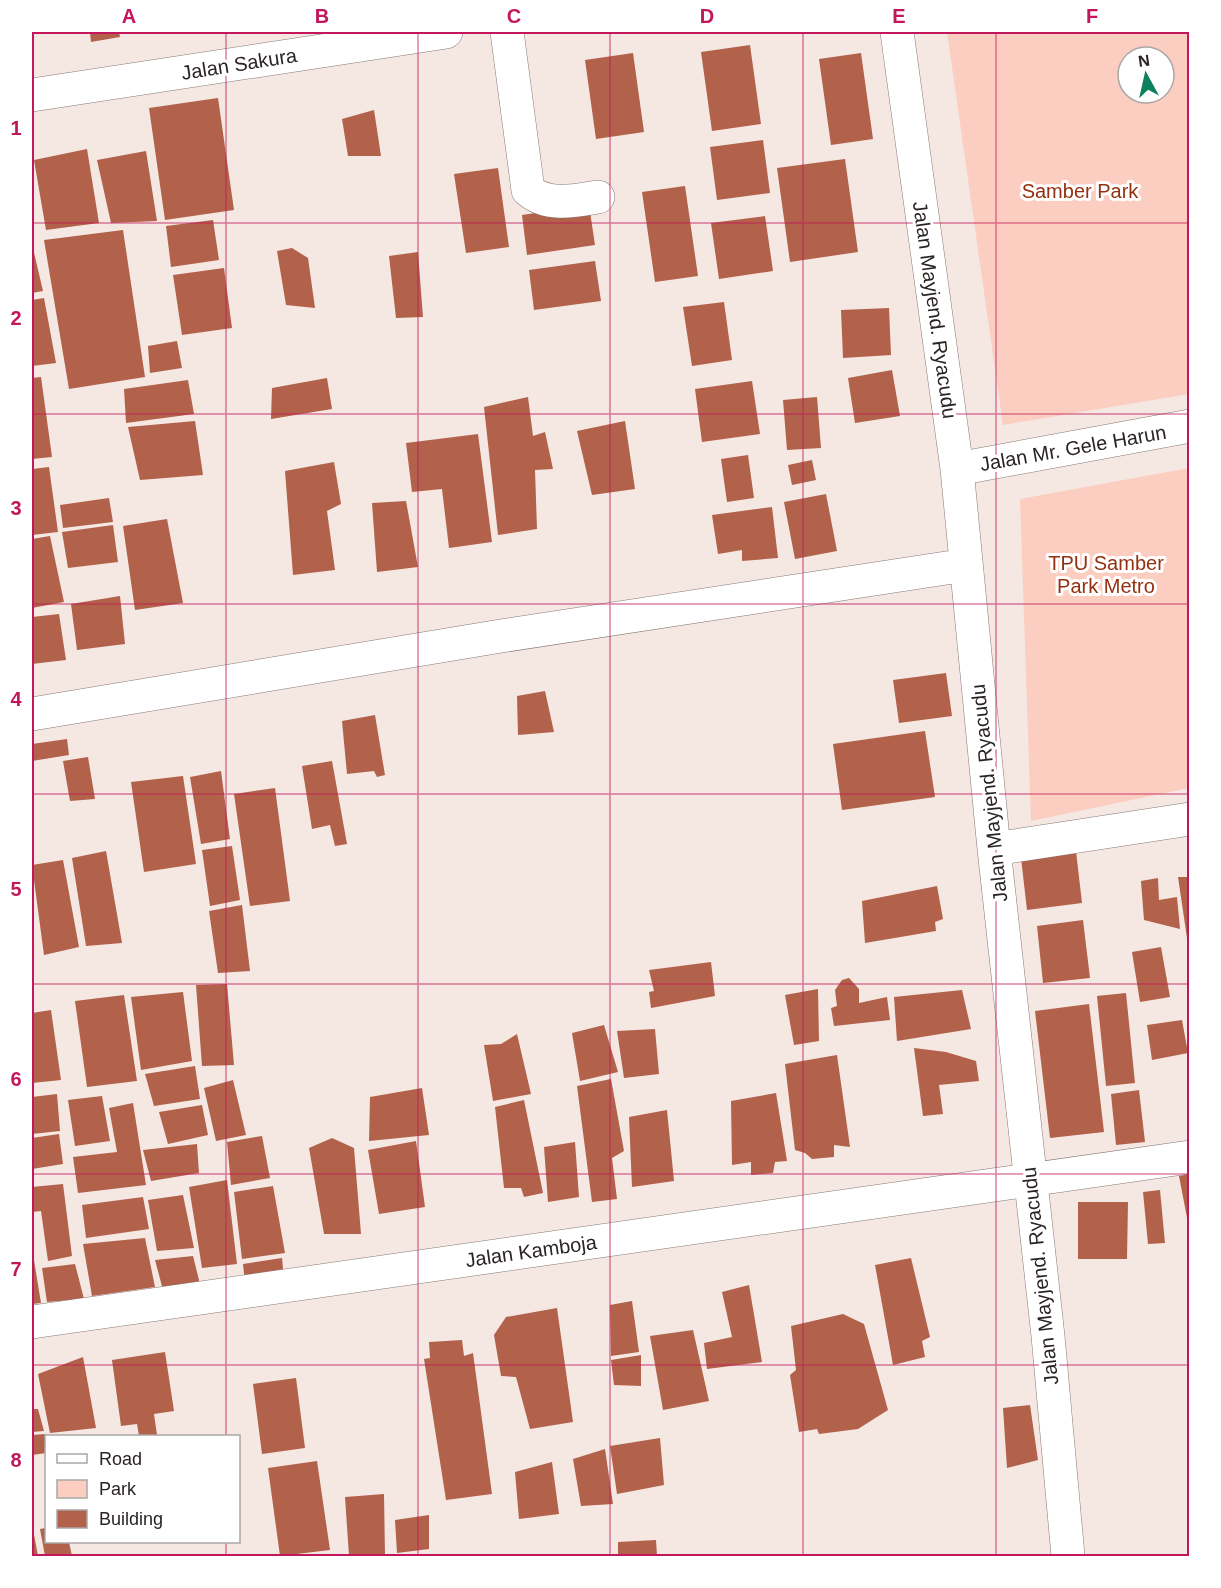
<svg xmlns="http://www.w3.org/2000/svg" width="1221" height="1588" viewBox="0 0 1221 1588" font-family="Helvetica,sans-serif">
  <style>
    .green { fill: #fccec1; fill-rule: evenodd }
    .building { fill: #b2614a }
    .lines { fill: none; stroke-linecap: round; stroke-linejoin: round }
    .minor-casing { stroke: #877a76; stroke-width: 34 }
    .minor { stroke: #fff; stroke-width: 33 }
    .grid { fill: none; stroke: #c2185b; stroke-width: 1.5; stroke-opacity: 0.55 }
    .labels { text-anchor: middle; stroke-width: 6; stroke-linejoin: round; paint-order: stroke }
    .street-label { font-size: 20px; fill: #2a2423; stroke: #fff }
    .park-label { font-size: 20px; fill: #94300f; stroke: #fff }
    .neatline { fill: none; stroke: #c2185b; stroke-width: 2 }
    .grid-label { font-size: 20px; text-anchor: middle; font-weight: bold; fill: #c2185b }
  </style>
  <rect width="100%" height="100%" fill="#f5e7e2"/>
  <!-- green -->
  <path class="green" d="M947 32H1189V394L1003 425ZM1128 57H1164V93H1128Z
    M1189 468V788L1031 821 1020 499Z"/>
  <!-- building -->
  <path class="building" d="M90 32H119L120 37 91 42Z
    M750 45 761 124 712 131 701 52Z
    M633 53 644 132 596 139 585 60Z
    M861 53 873 139 831 145 819 59Z
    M218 98 234 210 165 220 149 108Z
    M374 110 381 156H348L342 119Z
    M763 140 770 193 717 200 710 147Z
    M87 149 99 223 46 230 34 160Z
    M146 151 157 221 111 223 97 160Z
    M845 159 858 252 790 262 777 168Z
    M498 168 509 247 466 253 454 174Z
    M685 186 698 276 655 282 642 192Z
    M589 205 595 245 527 255 522 215Z
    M765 216 773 271 719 279 711 223Z
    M213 220 219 260 171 267 166 226Z
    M123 230 145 377 69 389 44 240Z
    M32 244 43 291 32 293Z
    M292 248 308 258 315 308 286 305 277 251Z
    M418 252 423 317 396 318 389 256Z
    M595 261 601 301 534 310 529 270Z
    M224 268 232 328 182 335 173 275Z
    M44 298 56 363 32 366V300Z
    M724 302 732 360 692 366 683 307Z
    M889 308 891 355 843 358 841 310Z
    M177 341 182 368 150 373 148 346Z
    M892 370 900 416 855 423 848 378Z
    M41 377 52 457 32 459V378Z
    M327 378 332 409 271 419 272 388Z
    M188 380 194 414 126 423 124 389Z
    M752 381 760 434 702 442 695 389Z
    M528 397 533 436 545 432 553 469 535 470 537 529 498 535 484 407Z
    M817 397 821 448 787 450 783 400Z
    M195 421 203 475 140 480 128 427Z
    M625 421 635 489 592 495 577 431Z
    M478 434 492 542 449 548 442 489 412 492 406 443Z
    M748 455 754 498 727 502 721 459Z
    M812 460 816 480 792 485 788 465Z
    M334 462 341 504 327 511 335 570 293 575 285 471Z
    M49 467 58 532 32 535V469Z
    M826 494 837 551 795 559 784 502Z
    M109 498 113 522 63 528 60 505Z
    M406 501 418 567 377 572 372 503Z
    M772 507 778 558 742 561V550L718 554 712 515Z
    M167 519 183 603 135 610 123 526Z
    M113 525 118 562 68 568 62 532Z
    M50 536 64 602 32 608V539Z
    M120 596 125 644 77 650 71 604Z
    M59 614 66 660 32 664V617Z
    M946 673 952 716 899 723 893 680Z
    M545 691 554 732 518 735 517 696Z
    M375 715 385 775 377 777 374 771 347 774 342 721Z
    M925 731 935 797 842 810 833 744Z
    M67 739 69 755 32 761V744Z
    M88 757 95 799 70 801 63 761Z
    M332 761 347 844 335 846 330 825 312 829 302 766Z
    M221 771 230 839 201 844 190 777Z
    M183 776 196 864 144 872 131 782Z
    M275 788 290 901 250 906 234 794Z
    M232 846 240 900 210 906 202 850Z
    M106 851 122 943 86 946 72 858Z
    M1076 851 1082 903 1027 910 1021 858Z
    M63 860 79 947 44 955 32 865Z
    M1178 877H1190V936L1187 938Z
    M1158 878 1159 900 1177 897 1180 929 1144 920 1141 881Z
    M937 886 943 919 935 922 936 931 865 943 862 901Z
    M242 905 250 971 218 973 209 911Z
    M1083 920 1090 978 1043 983 1037 926Z
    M1161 947 1170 997 1140 1002 1132 952Z
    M711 962 715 996 651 1008 649 992 654 991 649 970Z
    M849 978 859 989V1003L887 997 890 1020 834 1026 831 1008 837 1006 835 990 842 980Z
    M227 984 234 1065 202 1066 196 985Z
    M818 989 819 1041 794 1045 785 995Z
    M962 990 971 1029 897 1041 894 997Z
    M183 992 192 1061 141 1070 131 997Z
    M1126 993 1135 1083 1106 1086 1097 996Z
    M124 995 137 1081 87 1087 75 1001Z
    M1089 1004 1104 1132 1050 1138 1035 1011Z
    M51 1010 61 1080 32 1083V1013Z
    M1182 1020 1188 1053 1152 1060 1147 1025Z
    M604 1025 618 1072 580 1081 572 1033Z
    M655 1029 659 1074 624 1078 617 1031Z
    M517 1034 531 1094 493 1101 484 1045 501 1044Z
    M914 1048 946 1052 976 1061 979 1081 939 1085 943 1114 923 1116Z
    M837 1055 850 1147 834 1145V1157L812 1159 805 1153 795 1150 785 1064Z
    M195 1066 200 1099 154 1106 145 1074Z
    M611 1079 624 1151 612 1158 617 1199 592 1202 577 1086Z
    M233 1080 246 1135 216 1141 204 1088Z
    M422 1088 429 1135 369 1141 370 1097Z
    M1139 1090 1145 1142 1116 1145 1111 1094Z
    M776 1093 787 1161 775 1162 773 1173 751 1175V1162L732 1165 731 1101Z
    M57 1094 60 1131 32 1134V1097Z
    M102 1096 110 1141 75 1146 68 1100Z
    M524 1100 543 1193 524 1197 521 1188H504L495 1107Z
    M133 1103 146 1185 78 1193 73 1157 117 1152 109 1108Z
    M202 1105 208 1135 168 1144 159 1112Z
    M667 1110 674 1181 632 1187 629 1117Z
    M59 1134 63 1164 32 1169V1138Z
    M262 1136 270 1178 231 1185 227 1142Z
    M332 1138 354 1148 361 1234H324L309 1148Z
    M416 1141 425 1207 379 1214 368 1150Z
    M575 1142 579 1197 548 1202 544 1147Z
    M197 1144 199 1173 151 1181 143 1150Z
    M1190 1174V1223H1188L1179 1176Z
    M227 1180 237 1264 202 1268 189 1187Z
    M63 1184 72 1256 48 1261 41 1211 32 1212V1187Z
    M273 1186 285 1253 242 1259 234 1192Z
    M1160 1190 1165 1243 1148 1244 1143 1192Z
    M183 1195 194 1248 157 1251 148 1200Z
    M143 1197 149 1229 86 1238 82 1205Z
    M1078 1202H1128L1127 1259H1078Z
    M145 1238 155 1287 92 1296 83 1244Z
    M33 1254 41 1303 32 1304V1255Z
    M193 1256 200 1284 163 1290 155 1260Z
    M282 1258 284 1279 245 1283 243 1264Z
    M911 1258 930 1337 922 1341 925 1357 893 1365 875 1265Z
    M75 1264 84 1299 47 1302 42 1268Z
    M749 1285 762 1362 707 1369 704 1343 732 1337 722 1292Z
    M632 1301 639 1352 611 1356 610 1305Z
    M557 1308 573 1422 530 1429 516 1377 501 1376 494 1335 506 1317Z
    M843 1314 864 1324 888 1410 858 1429 819 1434 817 1429 799 1432 790 1375 796 1370 791 1326Z
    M693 1330 709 1401 663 1410 650 1336Z
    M462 1340 464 1356 473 1353 492 1494 446 1500 424 1359 430 1358 429 1342Z
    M165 1352 174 1411 154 1414 157 1435 139 1436 137 1424 121 1426 112 1360Z
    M641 1355V1386L614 1385 611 1360Z
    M83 1357 96 1428 50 1433 38 1374Z
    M296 1378 305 1448 262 1454 253 1384Z
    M1030 1405 1038 1460 1007 1468 1003 1408Z
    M32 1409H38L44 1431 32 1432Z
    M45 1434 46 1453 32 1455V1435Z
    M660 1438 664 1485 617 1494 610 1446Z
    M605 1449 613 1504 581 1506 573 1459Z
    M317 1461 330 1550 280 1556 268 1468Z
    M552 1462 559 1514 519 1519 515 1472Z
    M384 1494 385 1556H349L345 1497Z
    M429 1515V1549L397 1553 395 1520Z
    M46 1528V1542H69L72 1556H45L40 1529Z
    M32 1529H33L38 1556H32Z
    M656 1540 657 1556H618V1542Z"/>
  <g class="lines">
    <defs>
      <path id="minor" d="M507 32 528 190C547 207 575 201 598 197
        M897 32 957 469 994 849 1048 1336 1068 1556
        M32 95 446 32
        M957 469 1190 426
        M32 714 501 636 966 565
        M994 849 1190 819
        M32 1322 1190 1157"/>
    </defs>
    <!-- minor casing -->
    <use href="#minor" class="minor-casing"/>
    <!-- minor -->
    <use href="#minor" class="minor"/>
  </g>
  <!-- grid -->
  <path class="grid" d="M226 32V1436M418 32V1556M610 32V1556M803 32V1556M996 32V1556M32 223H1190M32 414H1190M32 604H1190M32 794H1190M32 984H1190M32 1174H1190M32 1365H1190M226 1542V1556"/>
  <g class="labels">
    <!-- street labels -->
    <g class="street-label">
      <text transform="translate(239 64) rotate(-9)" y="7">Jalan Sakura</text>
      <text transform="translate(935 310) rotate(82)" y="7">Jalan Mayjend. Ryacudu</text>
      <text transform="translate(1073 448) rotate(-10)" y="7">Jalan Mr. Gele Harun</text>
      <text transform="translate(989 793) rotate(-96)" y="7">Jalan Mayjend. Ryacudu</text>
      <text transform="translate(531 1251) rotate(-8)" y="7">Jalan Kamboja</text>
      <text transform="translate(1040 1276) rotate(-96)" y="7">Jalan Mayjend. Ryacudu</text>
    </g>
    <!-- park labels -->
    <g class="park-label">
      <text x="1080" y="198">Samber Park</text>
      <text x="1106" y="570">TPU Samber<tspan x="1106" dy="23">Park Metro</tspan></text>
    </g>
  </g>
  <!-- border -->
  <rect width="1221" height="1588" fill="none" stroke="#ffffff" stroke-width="66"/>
  <!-- legend -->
  <rect x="45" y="1435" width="195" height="108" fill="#ffffff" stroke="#aaa7a7" stroke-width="1.5"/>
  <rect x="57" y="1454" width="30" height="9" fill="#ffffff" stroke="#aaa7a7" stroke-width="1.5"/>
  <text x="99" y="1465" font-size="18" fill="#2a2423">Road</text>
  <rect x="57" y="1480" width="30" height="18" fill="#fccec1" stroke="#aaa7a7" stroke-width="1.5"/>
  <text x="99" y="1495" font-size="18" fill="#2a2423">Park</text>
  <rect x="57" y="1510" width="30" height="18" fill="#b2614a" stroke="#aaa7a7" stroke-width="1.5"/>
  <text x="99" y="1525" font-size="18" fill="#2a2423">Building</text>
  <!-- north arrow -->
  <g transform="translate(1146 75) rotate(352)"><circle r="28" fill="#ffffff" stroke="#aaa7a7" stroke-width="1.5"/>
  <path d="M0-4.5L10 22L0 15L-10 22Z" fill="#0d805e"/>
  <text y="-9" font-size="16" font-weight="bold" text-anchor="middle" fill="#2a2423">N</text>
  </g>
  <rect x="33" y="33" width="1155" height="1522" class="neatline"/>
  <g class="grid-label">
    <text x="129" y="23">A</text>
    <text x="322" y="23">B</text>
    <text x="514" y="23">C</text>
    <text x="707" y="23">D</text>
    <text x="899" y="23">E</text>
    <text x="1092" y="23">F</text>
    <text x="16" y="135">1</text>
    <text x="16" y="325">2</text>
    <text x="16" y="515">3</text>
    <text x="16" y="706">4</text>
    <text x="16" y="896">5</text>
    <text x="16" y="1086">6</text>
    <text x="16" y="1276">7</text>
    <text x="16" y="1467">8</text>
  </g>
</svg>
